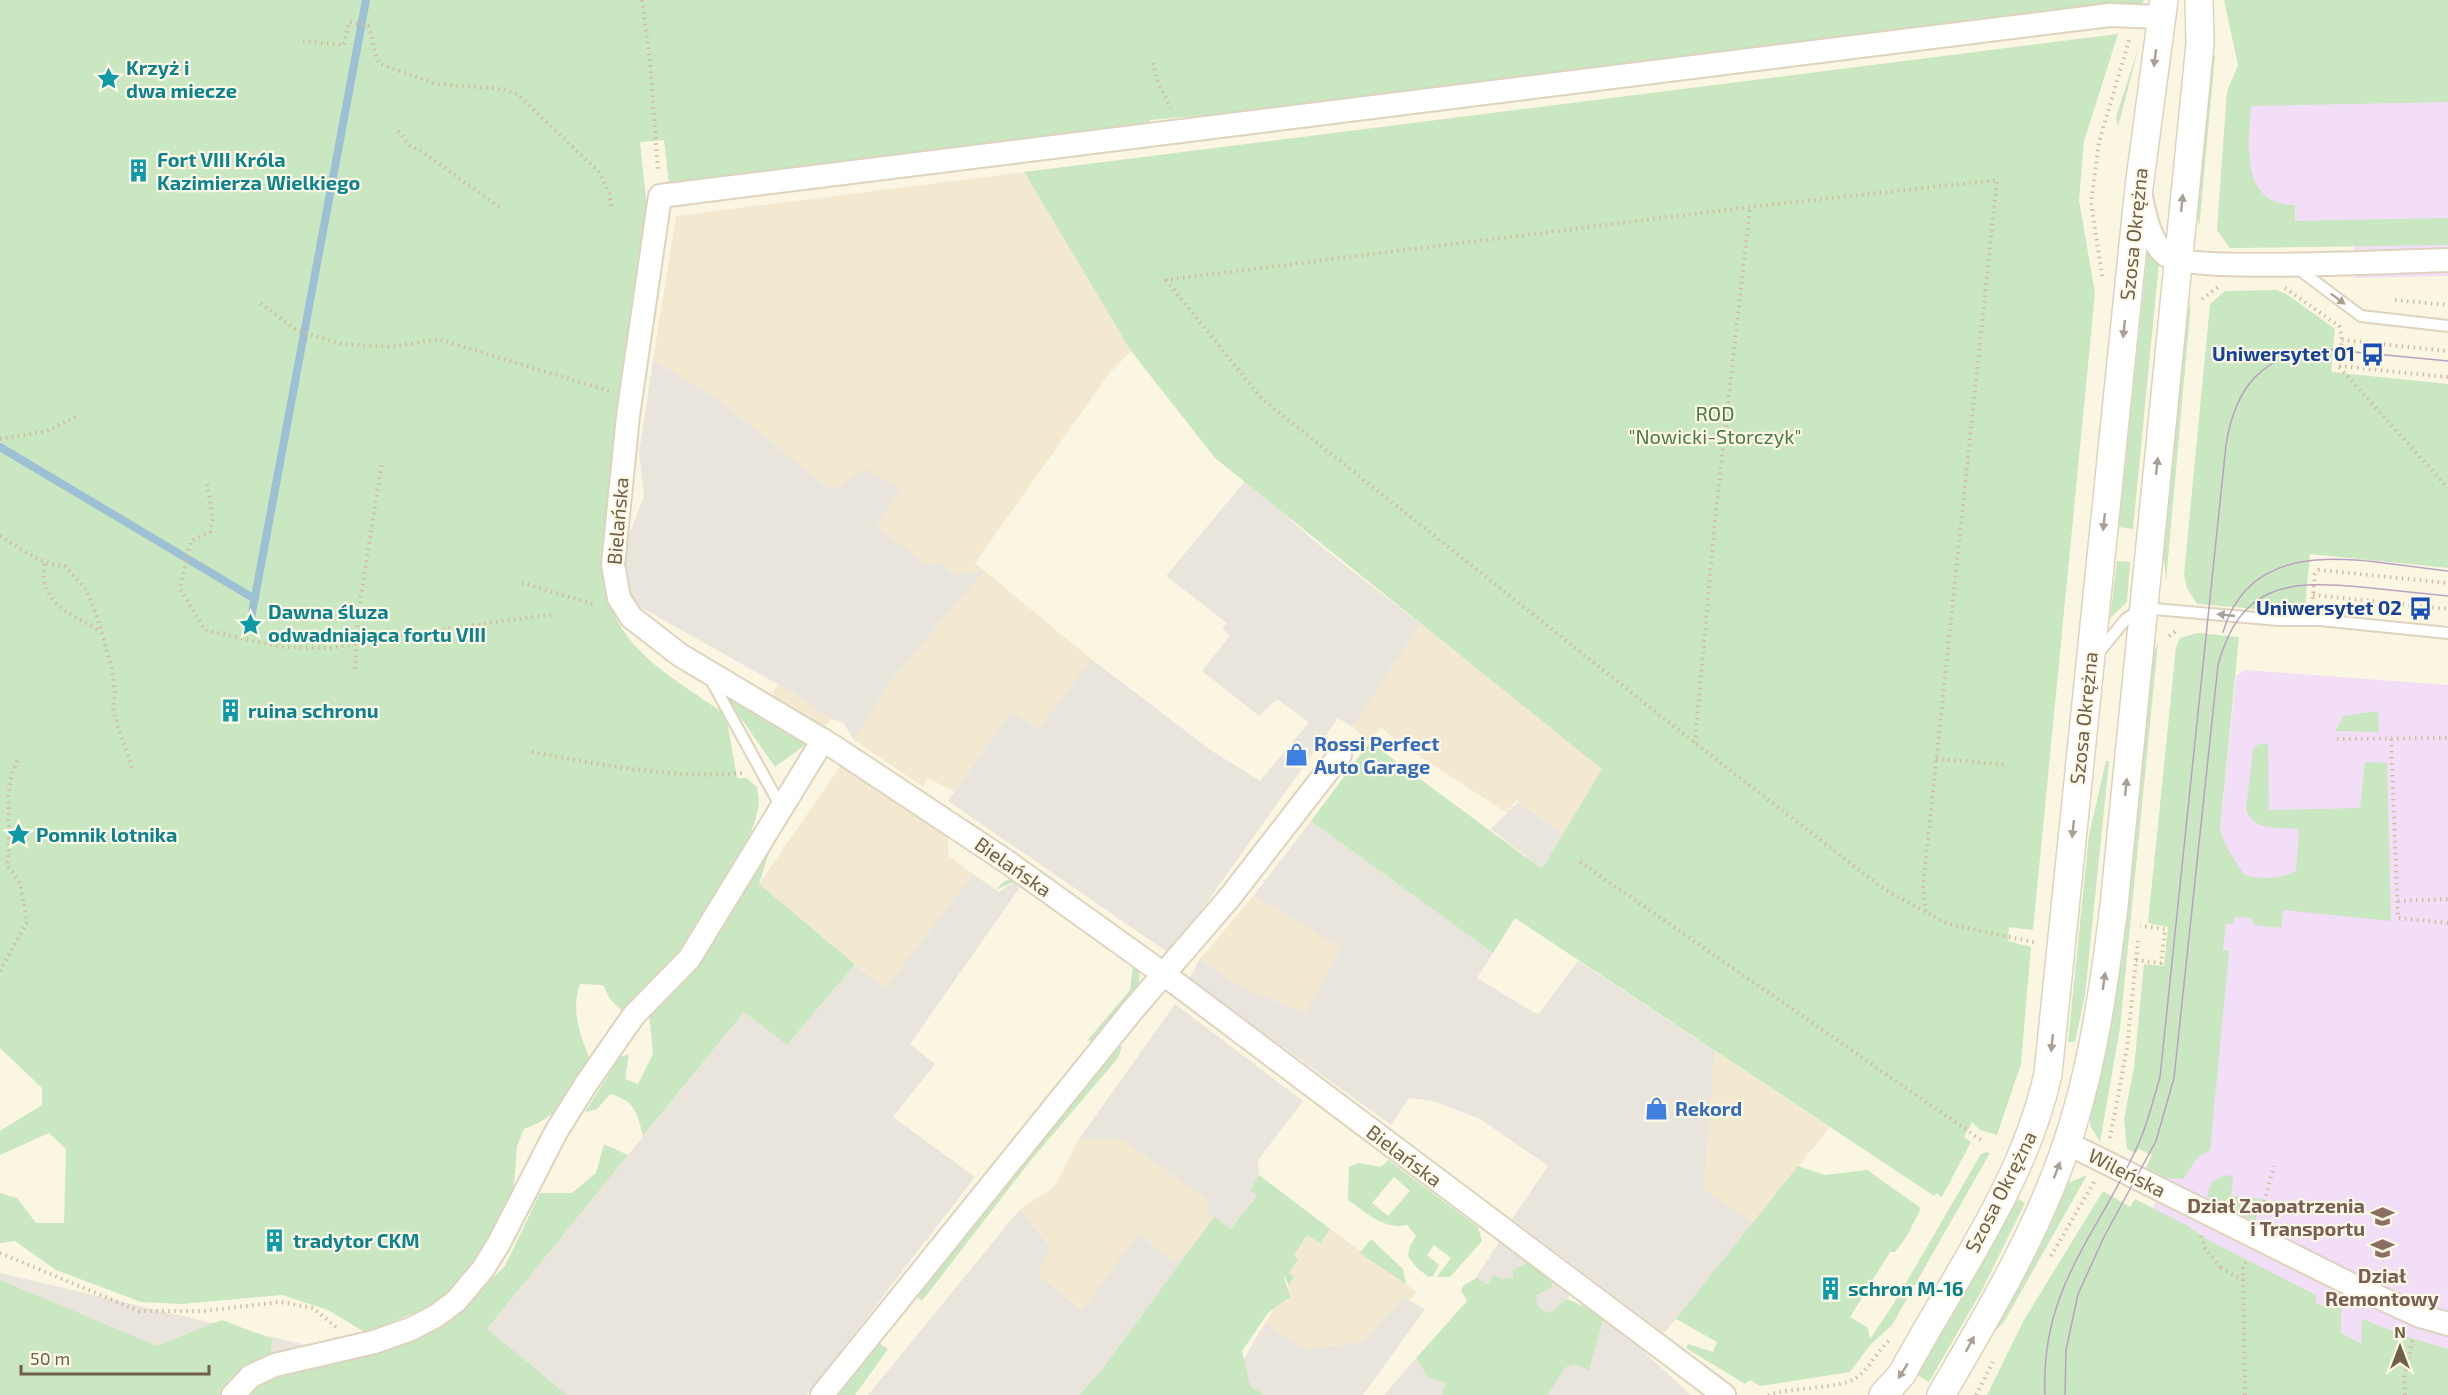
<svg xmlns="http://www.w3.org/2000/svg" width="2448" height="1395" viewBox="0 0 2448 1395" font-family="'Exo 2',sans-serif">
  <style>
    .residential { fill: #f2e9d0 }
    .industrial { fill: #e9e5dc }
    .education { fill: #f2def6 }
    .green { fill: #c9e7c1; fill-rule: evenodd }
    .lines { fill: none; stroke-linecap: round; stroke-linejoin: round }
    .stream { stroke: #9ec0d4; stroke-width: 8 }
    .service-casing { stroke: #ded3be; stroke-width: 14 }
    .minor-casing { stroke: #ded3be; stroke-width: 26 }
    .tertiary-casing { stroke: #ded3be; stroke-width: 30 }
    .path { stroke: #d3bd9e; stroke-width: 4; stroke-dasharray: 1.5 4.5; stroke-linecap: butt }
    .service { stroke: #fff; stroke-width: 10 }
    .minor { stroke: #fff; stroke-width: 22 }
    .tertiary { stroke: #fff; stroke-width: 27 }
    .tram { stroke: #baa1c2; stroke-width: 1.5 }
    .oneway { fill: #a99f92 }
    .labels { text-anchor: middle; stroke-width: 4.5; stroke-linejoin: round; paint-order: stroke }
    .culture-label { font-size: 20px; font-weight: bold; fill: #0d838f; stroke: #fef9e7; text-anchor: start }
    .street-label { font-size: 20px; fill: #705f4a; stroke: #fef9e7 }
    .transit-label { font-size: 20px; font-weight: bold; fill: #164399; stroke: #fef9e7; text-anchor: end }
    .park-label { font-size: 20px; fill: #4a7b45; stroke: #fef9e7 }
    .shop-label { font-size: 20px; font-weight: bold; fill: #366cbe; stroke: #fef9e7; text-anchor: start }
    .education-label { font-size: 20px; font-weight: bold; fill: #785e54; stroke: #fef9e7; text-anchor: end }
  </style>
  <rect width="100%" height="100%" fill="#fbf6e1"/>
  <!-- residential -->
  <path class="residential" d="M1024 172 1131 351 1108 375 975 563 1091 659 1039 729 1011 711 954 792 928 778 923 787 854 740 891 681 984 571 956 575 941 563 926 564 877 526 900 488 832 491 717 398 653 360 676 216Z
    M1421 624 1605 769 1563 834 1516 800 1507 813 1419 756 1381 728 1370 742 1352 727Z
    M778 683 831 719 819 735 770 701Z
    M844 761 947 832 949 856 973 874 885 988 759 884Z
    M1254 895 1341 948 1305 1013 1234 983 1200 959Z
    M1715 1051 1830 1127 1753 1223 1704 1189Z
    M1079 1139H1122L1208 1201V1213L1214 1217 1187 1256 1172 1261 1139 1233 1083 1310 1038 1274 1051 1246 1020 1209 1054 1187Z
    M1330 1229 1417 1292 1410 1300 1404 1297 1362 1342 1304 1349 1265 1323 1294 1277 1289 1274 1293 1256 1307 1235 1320 1243Z"/>
  <!-- industrial -->
  <path class="industrial" d="M653 360 717 398 832 491 865 469 901 489 877 526 926 564 941 563 956 575 985 570 891 681 854 740 843 722 831 719 790 691 628 600 623 551 644 496 639 452Z
    M1246 480 1319 545 1421 624 1352 727 1338 718 1170 954 948 801 1011 711 1039 729 1091 659 1212 751 1260 781 1309 722 1277 699 1259 716 1202 671 1230 636 1222 629 1227 623 1166 576Z
    M1518 802 1563 834 1543 870 1491 829Z
    M1311 821 1493 953 1477 978 1538 1015 1578 961 1715 1051 1704 1189 1753 1223 1731 1254 1664 1333 1512 1219 1548 1166 1480 1119 1433 1101 1409 1098 1391 1125 1189 979 1200 959 1234 983 1305 1013 1341 948 1254 895Z
    M973 874 999 892 1015 881 1021 886 910 1044 935 1064 893 1117 975 1177 807 1395H0V1273L412 1370 487 1329 744 1012 787 1045 855 964 885 988Z
    M1175 1004 1303 1101 1258 1160 1259 1175 1250 1190 1257 1196 1231 1230 1208 1213V1201L1122 1139H1079Z
    M1020 1209 1051 1247 1038 1274 1082 1310 1139 1233 1172 1261 1187 1256 1096 1395H868Z
    M1499 1242 1572 1291 1554 1318 1471 1285Z
    M1404 1297 1425 1309 1363 1395H1251L1240 1365 1265 1323 1304 1349 1362 1342Z
    M1604 1315 1691 1395H1485Z
    M1416 1358 1428 1377 1451 1384 1448 1395H1384Z"/>
  <!-- education -->
  <path class="education" d="M2448 0V276L2355 278 2354 246 2230 248 2217 230 2227 92Z
    M2245 670 2448 685V1395H2098L2105 1313 2175 1159 2192 1103 2236 676Z"/>
  <!-- green -->
  <path class="green" d="M0 0H2144L2141 5 2086 6 1287 108 1150 120V130L690 180 669 185 664 140 640 142 648 217 605 570C606 646 671 675 726 715L737 778H746L757 787C758 794 760 801 758 809 749 858 667 993 621 1010L610 999 603 985 580 984C571 1009 579 1032 589 1057 574 1094 562 1115 524 1129L517 1146 513 1197 478 1261 442 1301 366 1333 328 1310 282 1295 182 1304 141 1302 56 1270 15 1241 0 1243V1193L17 1198 36 1223H64L66 1149 49 1133 0 1155V1131L42 1105V1088L0 1048Z
    M2224 0H2448V102L2251 106C2248 145 2240 205 2295 205V221L2448 218V245L2230 248 2217 230 2227 92 2238 65Z
    M2118 34 2084 141 2079 200 2095 293 2033 930 2009 927 2008 941 2031 947 2021 1064 1997 1135 1980 1130 1972 1122 1964 1137 1971 1142 1942 1197 1936 1193 1934 1196 1515 918 1493 953 1311 821 1370 742 1542 869 1602 769 1215 458 1131 351 1024 172Z
    M2139 46 2118 127 2116 117Z
    M2211 54 2215 56 2199 228 2197 214Z
    M2148 247 2159 262 2133 529 2119 527Z
    M2276 290 2288 295 2335 329 2331 372 2448 384V568L2310 554 2305 606 2269 610 2197 604 2187 588 2184 575 2210 304 2225 291Z
    M2191 303 2166 581 2163 549 2185 315Z
    M2117 561 2130 562 2127 602 2110 618Z
    M2198 633 2239 637 2220 830 2227 848 2244 875C2263 880 2278 879 2296 871L2299 829C2279 827 2252 832 2246 809L2253 750 2257 745 2268 743 2269 810 2360 808 2365 762 2387 763 2391 921 2283 910 2281 928 2253 925 2252 918 2234 917V924L2226 923 2223 950 2229 951 2210 1151C2193 1156 2193 1167 2183 1179L2167 1178 2146 1168 2152 1155 2139 1149 2136 1153 2127 1149 2124 1119 2134 1068 2144 964 2164 966 2168 927 2148 923 2176 647 2180 638Z
    M2158 643 2120 1028 2100 1142 2090 1125V1111C2131 964 2137 809 2151 658Z
    M722 691 809 742 775 767Z
    M2378 711 2379 732 2336 731 2343 716Z
    M2106 761H2109L2085 995 2075 1042H2068L2089 835Z
    M770 849 759 884 855 964 787 1045 744 1012 643 1136C637 1112 635 1101 610 1094L597 1109 585 1112 620 1057 629 1054 625 1079 638 1084 653 1054 649 1013 757 860Z
    M1010 879 1027 884 1139 969C1144 998 1114 1020 1096 1040L1087 1041 1130 990 1133 964 1015 881 996 890 1003 882Z
    M1118 1046 1122 1047 1118 1058 1031 1160 922 1301 916 1296 1108 1052Z
    M604 1144 628 1155 487 1329 567 1395H0V1280L157 1346 222 1320 272 1339 270 1355 238 1371 267 1381 363 1354 451 1318 505 1266 540 1193H572L596 1173Z
    M1986 1152 1990 1153 1892 1325 1870 1345 1850 1372 1760 1386 1750 1380 1745 1384 1686 1348 1688 1344 1713 1352 1717 1342 1676 1319 1798 1166 1825 1175 1867 1170 1921 1208 1907 1236 1895 1252H1890L1850 1317 1868 1328 1870 1339 1896 1300 1981 1154Z
    M1388 1160 1478 1227 1482 1241 1450 1277H1437L1451 1258 1434 1245 1427 1255 1439 1265 1433 1276 1429 1277 1417 1268 1408 1256 1410 1246 1416 1236 1407 1225C1384 1230 1367 1213 1348 1200L1349 1167 1359 1163 1381 1167ZM1394 1177 1410 1191 1388 1216 1372 1203Z
    M1259 1175 1330 1229 1320 1243 1307 1235 1294 1255 1298 1259 1289 1273 1294 1277 1289 1285 1283 1274 1290 1297 1268 1313 1242 1351 1250 1386 1264 1395H1080L1104 1367 1214 1217 1231 1229 1257 1196 1250 1190Z
    M2087 1175 2004 1322 1994 1332 2066 1184Z
    M2233 1175 2231 1196 2262 1199 2255 1222 2208 1197C2208 1181 2218 1176 2233 1175Z
    M2103 1191 2130 1207 2135 1199 2188 1226 2208 1240 2316 1295V1303L2330 1309 2333 1303 2341 1305V1333L2361 1344 2362 1319 2405 1336 2448 1349V1395H1987L2024 1320Z
    M2018 1199 2025 1203 1982 1290 1929 1382 1915 1374Z
    M1371 1239 1403 1269 1406 1284 1360 1253Z
    M1529 1262 1547 1275 1553 1287 1536 1295C1536 1307 1540 1310 1551 1313L1567 1299 1604 1315 1589 1370 1574 1364 1564 1368 1548 1395H1442L1446 1383 1428 1377 1416 1358 1467 1301 1461 1290 1464 1285 1477 1278 1487 1285 1494 1275 1501 1279 1513 1278V1270Z
    M877 1342 888 1349 855 1395H835Z"/>
  <g class="lines">
    <!-- stream -->
    <path class="stream" d="M0 447 255 599
      M250 624 366 0"/>
    <defs>
      <path id="service" d="M2297 268 2361 316 2448 326
        M2099 652 2126 619 2143 608 2279 620H2320L2448 633
        M710 678 781 807"/>
      <path id="minor" d="M2141 197C2145 216 2150 242 2166 255 2187 273 2406 261 2448 260
        M2067 1143 2354 1286 2420 1316 2448 1324
        M233 1395 251 1376 275 1365 374 1342 411 1329 436 1316 456 1301 483 1269 499 1243 556 1132 586 1084 634 1015 689 959 823 740
        M822 1395 1131 1012 1230 897 1340 755
        M1724 1395 1165 975 1006 861 834 747 680 655 631 617 619 598 613 565 628 416 660 196 2110 15 2162 17"/>
      <path id="tertiary" d="M1883 1395 1902 1374C1954 1277 2024 1183 2048 1074L2139 187 2164 0
        M1941 1395C1988 1315 2038 1231 2067 1143 2093 1066 2104 986 2114 906L2200 44 2199 0"/>
    </defs>
    <!-- service casing -->
    <use href="#service" class="service-casing"/>
    <!-- minor casing -->
    <use href="#minor" class="minor-casing"/>
    <!-- tertiary casing -->
    <use href="#tertiary" class="tertiary-casing"/>
    <!-- path -->
    <path class="path" d="M642 0 650 60 658 172
      M303 41 344 45 349 22 368 26C375 38 372 54 380 64L436 84 502 89 517 94 599 172 610 195 611 206
      M1153 63 1158 83 1171 108
      M398 131 411 147 421 151 502 209
      M2102 276 2091 202 2099 142 2130 37
      M1165 280 1750 207 1997 180 1923 887 1926 913
      M1166 280 1262 399 1695 743 1885 890 1948 924 2037 943
      M2285 288 2339 326 2342 336 2339 367 2448 488
      M2202 299 2218 287
      M2395 300 2448 305
      M261 303 296 330 342 344 390 347 438 339 609 391
      M2342 340 2448 351
      M2339 366 2448 377
      M0 439 47 431 77 416
      M207 484 213 518 210 532 191 541 180 589 205 630 282 647 330 648 396 636 554 614
      M0 536C22 549 38 564 65 566L87 591 96 613 111 666 115 693 113 711 132 768
      M45 564C37 603 72 614 100 631
      M522 583 593 604
      M2313 595 2448 609
      M2312 605 2315 574 2319 570 2448 583
      M2169 636 2179 629
      M355 669 358 615 382 462
      M2337 739 2448 738
      M2391 739 2398 918 2448 923
      M1695 743 1715 520 1750 207
      M532 752C602 765 672 779 743 773
      M1936 759 2008 765
      M1580 862 1981 1140
      M2398 901 2448 899
      M2136 960 2161 963 2165 929 2140 926
      M0 971 27 922 20 883 7 865C14 830 0 788 19 758
      M2110 1138 2127 1048 2138 941
      M2261 1213 2274 1166
      M2201 1236 2205 1248 2221 1268
      M0 1253 139 1311H204L281 1302 313 1308 336 1327
      M2051 1256 2094 1182
      M2221 1268 2243 1280
      M1768 1395C1790 1387 1840 1389 1856 1378 1870 1368 1877 1351 1890 1340
      M1976 1395 1993 1362
      M2245 1395 2243 1268 2248 1258
      M2405 1395 2404 1379 2413 1337"/>
    <!-- service -->
    <use href="#service" class="service"/>
    <!-- minor -->
    <use href="#minor" class="minor"/>
    <!-- tertiary -->
    <use href="#tertiary" class="tertiary"/>
    <!-- tram -->
    <path class="tram" d="M2223 632C2253 529 2369 563 2448 571
      M2045 1395C2040 1284 2102 1231 2141 1138 2149 1118 2154 1097 2160 1077L2226 445C2235 387 2262 354 2323 349L2448 361
      M2065 1395 2066 1350 2078 1294 2104 1237 2156 1141 2174 1078 2218 665C2240 584 2288 580 2361 587 2390 590 2419 593 2448 596"/>
  </g>
  <!-- one-way arrows -->
  <defs><path id="oneway-solid" d="M-6-.8H1V-3.2L6.5 0L1 3.2V.8H-6Z" transform="scale(1.5)"/></defs>
  <g class="oneway">
    <use href="#oneway-solid" transform="translate(2155 58) rotate(97)"/>
    <use href="#oneway-solid" transform="translate(2182 203) rotate(-84)"/>
    <use href="#oneway-solid" transform="translate(2338 299) rotate(37)"/>
    <use href="#oneway-solid" transform="translate(2124 329) rotate(96)"/>
    <use href="#oneway-solid" transform="translate(2157 466) rotate(-84)"/>
    <use href="#oneway-solid" transform="translate(2104 522) rotate(96)"/>
    <use href="#oneway-solid" transform="translate(2226 615) rotate(-174)"/>
    <use href="#oneway-solid" transform="translate(2126 787) rotate(-84)"/>
    <use href="#oneway-solid" transform="translate(2073 829) rotate(96)"/>
    <use href="#oneway-solid" transform="translate(2104 981) rotate(-82)"/>
    <use href="#oneway-solid" transform="translate(2052 1043) rotate(96)"/>
    <use href="#oneway-solid" transform="translate(2057 1170) rotate(-69)"/>
    <use href="#oneway-solid" transform="translate(1970 1344) rotate(-62)"/>
    <use href="#oneway-solid" transform="translate(1903 1371) rotate(122)"/>
  </g>
  <!-- icons -->
  <defs>
    <symbol id="sight-bare" viewBox="-9 -9 18 18"><path d="M0-6L1.8-2.2L6-1.7L2.9 1.2L3.7 5.4L0 3.3L-3.7 5.4L-2.9 1.2L-6-1.7L-1.8-2.2Z" fill="#0f9aa8" stroke="#fef9e7" stroke-width="2.5" paint-order="stroke"/></symbol>
    <symbol id="building-bare" viewBox="-9 -9 18 18"><path d="M-4-6H4V6H1V3H-1V6H-4ZM-2.5-4.3h1.7v1.8h-1.7ZM.8-4.3h1.7v1.8H.8ZM-2.5-1h1.7V.8h-1.7ZM.8-1h1.7V.8H.8Z" fill="#0f9aa8" stroke="#fef9e7" stroke-width="2.5" paint-order="stroke"/></symbol>
    <symbol id="bus-bare" viewBox="-9 -9 18 18"><path d="M-5-6H5V4H4V6H2V4H-2V6H-4V4H-5ZM-3.5-4V0h7V-4ZM-3.5 1.2v1.5H-2V1.2ZM2 1.2v1.5H3.5V1.2Z" fill="#1a4fb4" stroke="#fef9e7" stroke-width="2.5" paint-order="stroke"/></symbol>
    <symbol id="shop-bare" viewBox="-9 -9 18 18"><path d="M-5-2.5h2.3a2.7 3.5 0 0 1 5.4 0H5L5.5 6h-11ZM-1.5-2.5h3a1.5 2.3 0 0 0-3 0Z" fill="#3f7fe0" stroke="#fef9e7" stroke-width="2.5" paint-order="stroke"/></symbol>
    <symbol id="university-bare" viewBox="-9 -9 18 18"><path d="M0-5L7-2L0 1L-7-2ZM-4 1L0 2.5L4 1V4Q0 6-4 4Z" fill="#8d6e63" stroke="#fef9e7" stroke-width="2.5" paint-order="stroke"/></symbol>
  </defs>
  <g fill-rule="evenodd">
    <use href="#sight-bare" x="92" y="62" width="33" height="33"/>
    <use href="#building-bare" x="122" y="154" width="33" height="33"/>
    <use href="#bus-bare" x="2356" y="338" width="33" height="33"/>
    <use href="#bus-bare" x="2404" y="592" width="33" height="33"/>
    <use href="#sight-bare" x="234" y="608" width="33" height="33"/>
    <use href="#building-bare" x="214" y="694" width="33" height="33"/>
    <use href="#shop-bare" x="1280" y="738" width="33" height="33"/>
    <use href="#sight-bare" x="2" y="818" width="33" height="33"/>
    <use href="#shop-bare" x="1640" y="1092" width="33" height="33"/>
    <use href="#university-bare" x="2366" y="1200" width="33" height="33"/>
    <use href="#building-bare" x="258" y="1224" width="33" height="33"/>
    <use href="#university-bare" x="2366" y="1232" width="33" height="33"/>
    <use href="#building-bare" x="1814" y="1272" width="33" height="33"/>
  </g>
  <g class="labels">
    <!-- culture labels -->
    <g class="culture-label">
      <text x="126" y="75">Krzyż i<tspan x="126" dy="23">dwa miecze</tspan></text>
      <text x="157" y="167">Fort VIII Króla<tspan x="157" dy="23">Kazimierza Wielkiego</tspan></text>
      <text x="268" y="619">Dawna śluza<tspan x="268" dy="23">odwadniająca fortu VIII</tspan></text>
      <text x="248" y="718">ruina schronu</text>
      <text x="36" y="842">Pomnik lotnika</text>
      <text x="293" y="1248">tradytor CKM</text>
      <text x="1848" y="1296">schron M-16</text>
    </g>
    <!-- street labels -->
    <g class="street-label">
      <text transform="translate(2134 234) rotate(-84)" y="7">Szosa Okrężna</text>
      <text transform="translate(618 521) rotate(-85)" y="7">Bielańska</text>
      <text transform="translate(2084 718) rotate(-84)" y="7">Szosa Okrężna</text>
      <text transform="translate(1013 867) rotate(35)" y="7">Bielańska</text>
      <text transform="translate(1404 1156) rotate(37)" y="7">Bielańska</text>
      <text transform="translate(2127 1173) rotate(27)" y="7">Wileńska</text>
      <text transform="translate(2001 1192) rotate(-63)" y="7">Szosa Okrężna</text>
    </g>
    <!-- transit labels -->
    <g class="transit-label">
      <text x="2355" y="361">Uniwersytet 01</text>
      <text x="2402" y="615">Uniwersytet 02</text>
    </g>
    <!-- park labels -->
    <g class="park-label">
      <text x="1715" y="421">ROD<tspan x="1715" dy="23">"Nowicki-Storczyk"</tspan></text>
    </g>
    <!-- shop labels -->
    <g class="shop-label">
      <text x="1314" y="751">Rossi Perfect<tspan x="1314" dy="23">Auto Garage</tspan></text>
      <text x="1675" y="1116">Rekord</text>
    </g>
    <!-- education labels -->
    <g class="education-label">
      <text x="2365" y="1213">Dział Zaopatrzenia<tspan x="2365" dy="23">i Transportu</tspan></text>
      <text x="2382" y="1283" text-anchor="middle">Dział<tspan x="2382" dy="23">Remontowy</tspan></text>
    </g>
  </g>
  <!-- north arrow -->
  <g transform="translate(2400 1347)" stroke="#fef9e7" stroke-width="4.5" paint-order="stroke">
  <path d="M0-4.5L10 22L0 15L-10 22Z" fill="#705f4a"/>
  <text y="-9" font-size="16" font-weight="bold" text-anchor="middle" fill="#705f4a">N</text>
  </g>
  <!-- scale -->
  <path d="M21 1365v9h188v-9" fill="none" stroke="#705f4a" stroke-width="3"/>
  <text x="30" y="1365" font-size="18" fill="#705f4a" stroke="#fef9e7" stroke-width="4.5" paint-order="stroke">50 m</text>
</svg>
